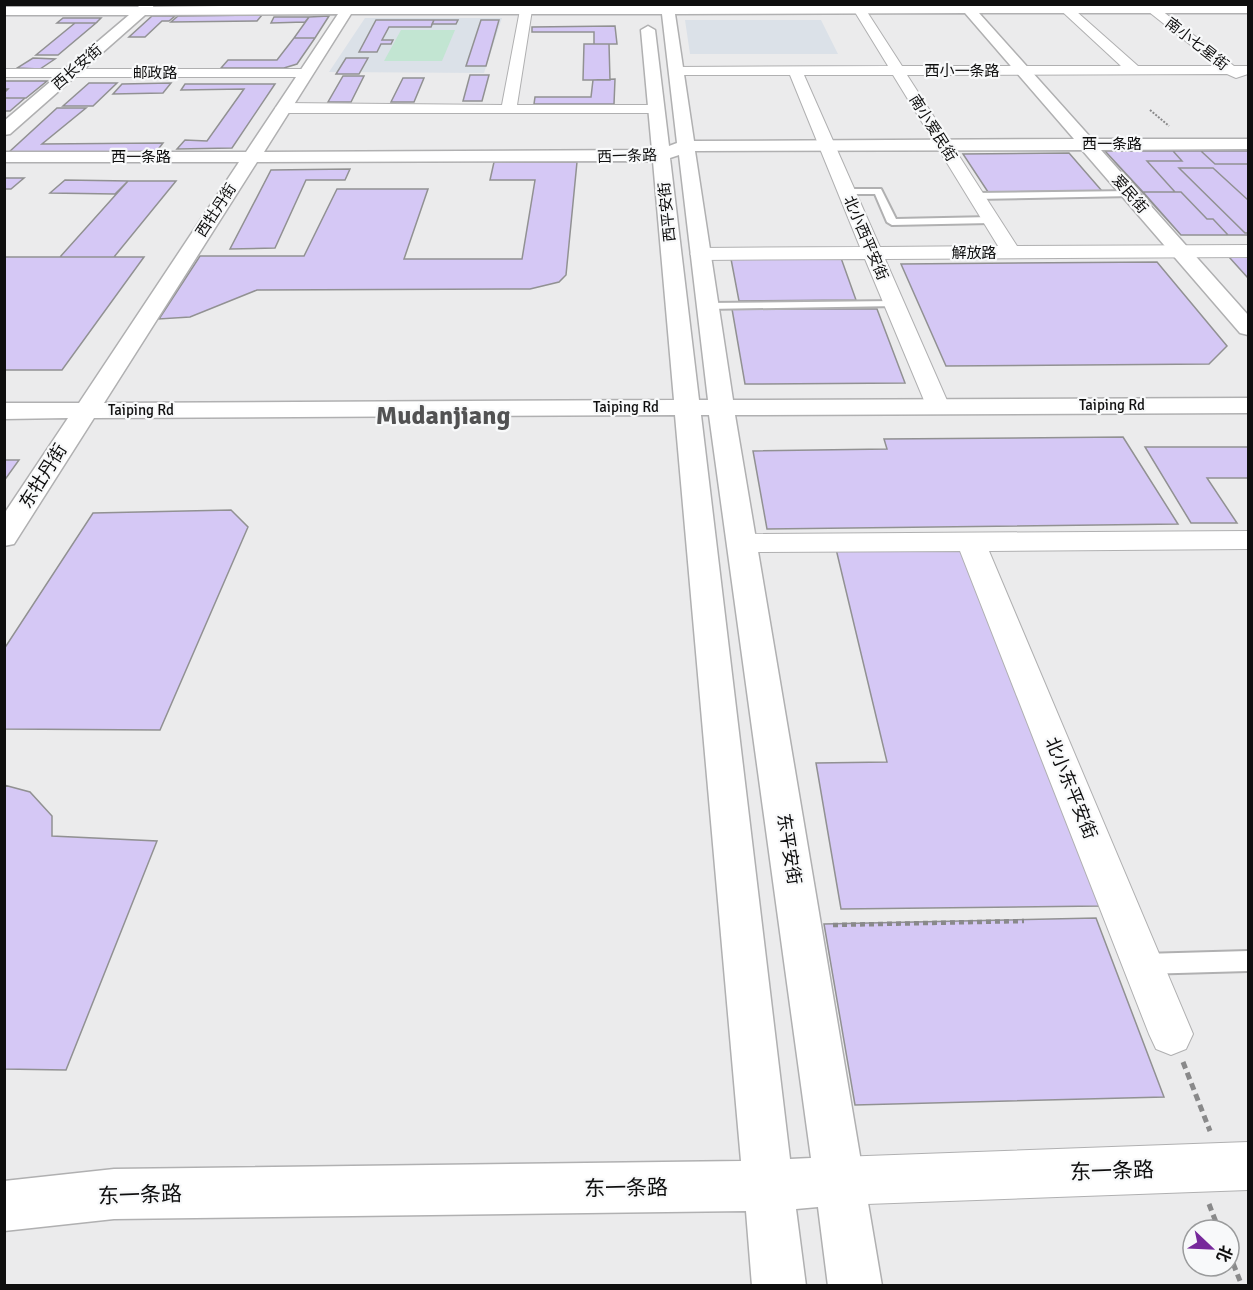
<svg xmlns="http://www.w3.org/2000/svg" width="1253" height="1290" viewBox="0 0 1253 1290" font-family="Signika,'Noto Sans SC',sans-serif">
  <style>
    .built { fill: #dbe1e8 }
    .green { fill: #c2e5d2 }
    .building { fill: #d5c8f5; stroke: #919192; stroke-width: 1.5 }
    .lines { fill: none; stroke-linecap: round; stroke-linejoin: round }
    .lane-casing { stroke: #b0b0b1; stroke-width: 4 }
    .street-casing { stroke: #b0b0b1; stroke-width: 2 }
    .secondary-casing { stroke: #b0b0b1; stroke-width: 3 }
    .path-far2 { stroke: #89898a; stroke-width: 2; stroke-dasharray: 2 1.5; stroke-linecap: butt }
    .path-far1 { stroke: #89898a; stroke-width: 4.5; stroke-dasharray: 5 4; stroke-linecap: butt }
    .path { stroke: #89898a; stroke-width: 5; stroke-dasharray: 7 4.5; stroke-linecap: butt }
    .lane { fill: #fff; fill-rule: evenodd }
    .street { fill: #fff; fill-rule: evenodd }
    .secondary { fill: #fff; fill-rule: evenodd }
    .labels { text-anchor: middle; stroke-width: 4.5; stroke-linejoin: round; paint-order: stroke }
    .far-street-label { font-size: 15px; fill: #0e0e0e; stroke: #f8f9fa }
    .street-label { font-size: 18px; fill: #0e0e0e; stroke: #f8f9fa }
    .near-street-label { font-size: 21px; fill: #0e0e0e; stroke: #f8f9fa }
    .far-town-label { font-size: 26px; font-weight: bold; fill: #525253; stroke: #f8f9fa }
  </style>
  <rect width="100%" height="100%" fill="#ebebec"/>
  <!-- built -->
  <path class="built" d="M365 18H502L484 73 329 72Z
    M685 20H821L838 54H690Z"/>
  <!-- green -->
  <path class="green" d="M401 30H455L442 61H384Z"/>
  <!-- building -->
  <path class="building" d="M262 15 257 21 171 22 178 16Z
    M152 16H175L169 21H162L145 37H129Z
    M329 16 315 38H294L309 17Z
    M274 17H309L305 22 271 23Z
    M63 18H101L96 23H57Z
    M376 20H434L431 27H389L382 40H393L391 44H381L377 52H359Z
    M434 20H458L456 24H432Z
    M481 20H499L486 66H466Z
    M75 23H96L58 55H36Z
    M615 26 617 44H594V32H532V27Z
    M294 38H315L297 64 284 68H221L228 60H277Z
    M584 44H609L610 80H583Z
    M33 58 55 59 40 69 17 68Z
    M346 58H368L359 74H336Z
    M470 75H489L482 101H463Z
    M343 76H364L351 102H328Z
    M403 78H424L414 102H391Z
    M615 79 614 104H534L535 97H591L593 80Z
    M4 81H47L26 98H4V93L8 89H4Z
    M89 83H117L93 106H63Z
    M171 83 163 93 113 94 122 84Z
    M185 84H275L232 148 177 149 185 140 207 141 244 89 181 90Z
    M4 98H25L10 111H4Z
    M57 108H86L42 144 163 143 156 152 8 153Z
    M1105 151H1248V235H1181Z
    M1105 151H1173L1182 161H1147L1175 192H1143Z
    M1201 151H1248V164H1215Z
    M1069 153 1102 191 988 192 963 154Z
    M494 162H577L566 275 559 282 530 289 257 290 190 317 159 319 200 256H304L337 189H428L404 259H522L535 180H490Z
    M1179 168H1213L1248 200V233H1245Z
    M350 169 345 180H306L275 248 230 249 271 170Z
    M4 178H24L11 189H4Z
    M65 180 128 181 115 194 50 193Z
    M128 181H176L114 257H60Z
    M1143 192H1181L1207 219H1213L1228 235H1181Z
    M4 257H144L62 370H4Z
    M1229 257H1248V278Z
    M841 258 856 300 739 301 731 259Z
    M1157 262 1227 346 1209 364 946 366 901 264Z
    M732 309H877L905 383 745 384Z
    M1123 437 1178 524 767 529 753 451 887 449 884 439Z
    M1145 447H1248V478H1207L1237 523H1191Z
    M4 460H19L4 481Z
    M231 510 248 527 160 730 4 729V649L93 513Z
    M965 548 1100 906 841 909 816 763 887 762 836 549Z
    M4 785 30 792 52 816V836L157 841 66 1070 4 1069Z
    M1096 918 1164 1097 855 1105 824 924Z"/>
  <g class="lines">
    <defs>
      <path id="lane" d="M846 189H881L896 219 991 217 996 220 991 223 892 225 887 222 875 194H843V190Z
        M1130 191 1133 192V196L975 199 970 196 975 193Z
        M894 301 900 304 898 306 707 309 701 306 707 303Z
        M1248 951V971L1143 974 1135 971 1132 964 1135 957 1143 954Z"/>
      <path id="street" d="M850 4H862L902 66H1121L1054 4H1068L1138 66H1217L1139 4H1153L1234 66H1248V74L1236 78 1227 74 907 75 1017 246 1248 245V257L885 259 949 405 946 410 937 412 928 410 865 259 700 260 690 254 700 248 860 247 790 75H676L669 71 676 67 888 66ZM804 75H893L998 246 880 247Z
        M526 6 532 10 517 105H656L664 110 661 113H283L275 108 283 103 502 105 520 10Z
        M4 69H306L313 73 306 77H4Z
        M1248 531V549L989 551 1193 1034 1186 1049 1171 1055 1156 1049 1149 1034 960 551 742 552 732 549 728 543 732 537 742 534Z
        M1248 1142V1190L839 1205 822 1198 815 1181 822 1164 839 1157Z"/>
      <path id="secondary" d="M141 4H154L153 7 344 4 1248 5V13H979L1092 139H1248V149L1101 150 1248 315V335L1240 333 1082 150 695 151 733 400 1248 398V413L735 415 882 1286H828L818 1207 796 1209 806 1286H752L746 1211 114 1219 4 1231V1181L114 1169 741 1161 675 415 94 418 14 544 4 546V514L68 418 4 419V403H79L239 162H4V152H246L338 14 145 15 10 134 4 135V121L129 15H4V7H138ZM965 13 1074 139 694 141 675 14ZM351 14H662L677 143 669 146 655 30 648 26 641 30 652 150 264 152ZM679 155 708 400H699L670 158ZM653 161 674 400 104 403 257 162ZM701 415H709L811 1158 790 1159Z"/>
    </defs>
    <!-- lane casing -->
    <use href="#lane" class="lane-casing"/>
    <!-- street casing -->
    <use href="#street" class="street-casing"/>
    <!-- secondary casing -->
    <use href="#secondary" class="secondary-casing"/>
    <!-- path-far2 -->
    <path class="path-far2" d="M1150 110 1169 126"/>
    <!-- path-far1 -->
    <path class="path-far1" d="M833 925 1024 921"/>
    <!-- path -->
    <path class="path" d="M1183 1062 1210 1131
      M1209 1204 1219 1230
      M1229 1253 1242 1286"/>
    <!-- lane -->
    <use href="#lane" class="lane"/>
    <!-- street -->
    <use href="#street" class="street"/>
    <!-- secondary -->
    <use href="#secondary" class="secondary"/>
  </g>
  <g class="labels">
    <!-- far-street labels -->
    <g class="far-street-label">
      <text transform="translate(1197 44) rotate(38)" y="5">南小七星街</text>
      <text transform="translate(77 67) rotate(-41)" y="5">西长安街</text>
      <text x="962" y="76">西小一条路</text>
      <text x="155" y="78">邮政路</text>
      <text transform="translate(933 128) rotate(58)" y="5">南小爱民街</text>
      <text x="1112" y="149">西一条路</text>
      <text transform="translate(627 156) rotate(-2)" y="5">西一条路</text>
      <text x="141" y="162">西一条路</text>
      <text transform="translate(1130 194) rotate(49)" y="5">爱民街</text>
      <text transform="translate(216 210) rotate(-57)" y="5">西牡丹街</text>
      <text transform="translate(667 212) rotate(-96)" y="5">西平安街</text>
      <text transform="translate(866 238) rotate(67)" y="5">北小西平安街</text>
      <text x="974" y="258">解放路</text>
      <text x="1112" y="410">Taiping Rd</text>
      <text x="626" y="412">Taiping Rd</text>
      <text x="141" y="415">Taiping Rd</text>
    </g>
    <!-- street labels -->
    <g class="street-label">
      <text transform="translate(43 476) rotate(-58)" y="6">东牡丹街</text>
      <text transform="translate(1071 788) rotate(68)" y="6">北小东平安街</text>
      <text transform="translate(789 849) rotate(81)" y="6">东平安街</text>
    </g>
    <!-- near-street labels -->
    <g class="near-street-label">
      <text transform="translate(1112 1171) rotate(-2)" y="7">东一条路</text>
      <text transform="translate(626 1188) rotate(-1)" y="7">东一条路</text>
      <text transform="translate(140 1195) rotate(-2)" y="7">东一条路</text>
    </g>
    <!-- far-town labels -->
    <g class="far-town-label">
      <text x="443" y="424">Mudanjiang</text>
    </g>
  </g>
  <!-- border -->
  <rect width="1253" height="1290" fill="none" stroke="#0e0e0e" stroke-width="12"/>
  <!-- north arrow -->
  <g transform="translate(1211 1248) rotate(113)"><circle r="28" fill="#f8f9fa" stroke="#9a9b9c" stroke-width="1.5"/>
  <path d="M0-4.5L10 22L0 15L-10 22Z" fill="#77299b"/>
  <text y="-9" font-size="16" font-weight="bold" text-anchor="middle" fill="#0e0e0e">北</text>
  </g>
</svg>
